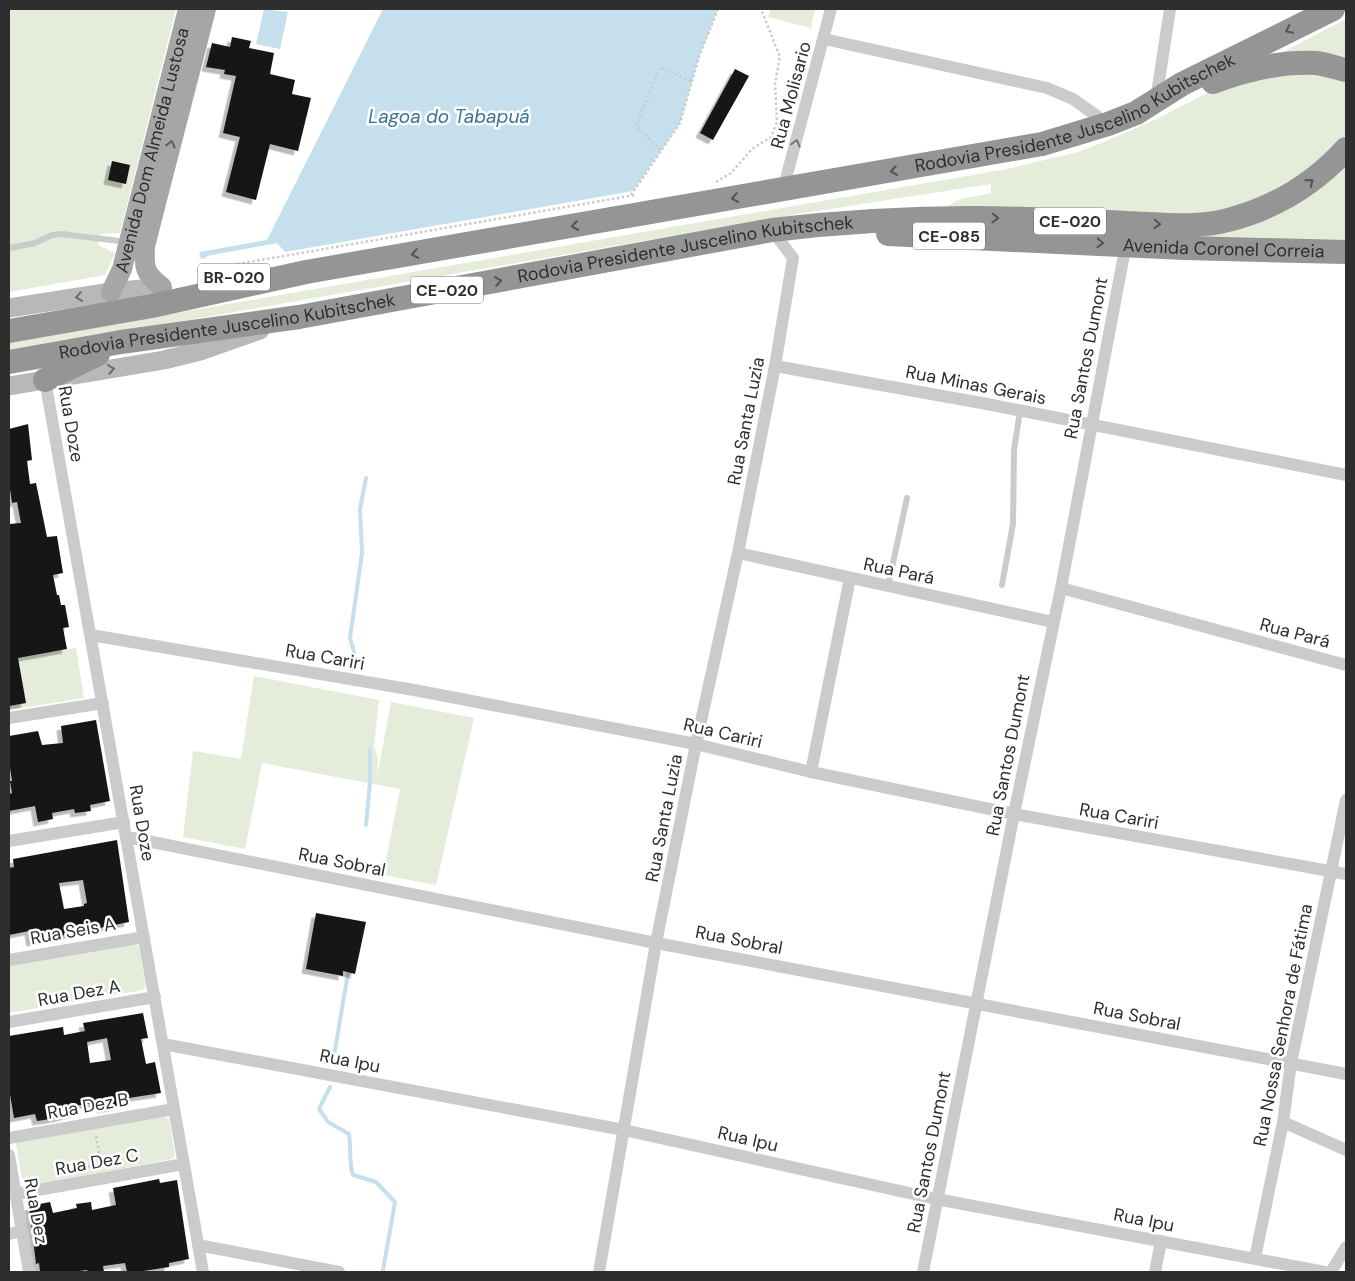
<svg xmlns="http://www.w3.org/2000/svg" width="1355" height="1281" viewBox="0 0 1355 1281" font-family="'DM Sans',sans-serif">
  <style>
    .green { fill: #e5ecda }
    .water { fill: #c5dfed }
    .lines { fill: none; stroke-linecap: round; stroke-linejoin: round }
    .stream { stroke: #c5dfed; stroke-width: 4 }
    .building { fill: #151515; fill-rule: evenodd; filter: url(#shadow) }
    .path { stroke: #cbcbcb; stroke-width: 2.5; stroke-dasharray: 2.5 2.5; stroke-linecap: butt }
    .lane { stroke: #cbcbcb; stroke-width: 6 }
    .street { stroke: #cbcbcb; stroke-width: 12 }
    .secondary { stroke: #b8b8b8; stroke-width: 19 }
    .primary { stroke: #a6a6a6; stroke-width: 20 }
    .highway { stroke: #959595; stroke-width: 24 }
    .oneway { stroke: #525252 }
    .oneway2 { stroke: #757575 }
    .oneway3 { stroke: #5e5e5e }
    .oneway4 { stroke: #6c6c6c }
    .labels { text-anchor: middle; stroke-width: 5; stroke-linejoin: round; paint-order: stroke }
    .shield { fill: #fff; stroke: #6d6d6d; stroke-width: 1 }
    .shield-label { font-size: 16px; font-weight: bold; fill: #2e2e2e }
    .street-label { font-size: 18px; fill: #2e2e2e; stroke: #fff }
    .water-label { font-size: 19px; font-style: italic; fill: #387493; stroke: #fff }
  </style>
  <defs>
    <filter id="shadow"><feDropShadow dx="-4.5" dy="4.5" stdDeviation="0" flood-color="#0004"/></filter>
  </defs>
  <rect width="100%" height="100%" fill="#fff"/>
  <!-- green -->
  <path class="green" d="M9 9H176L120 233 100 234 98 245 115 253 105 275 9 292Z
    M771 9H815L811 28 768 17Z
    M1346 19V59L1277 55Z
    M1311 73 1346 78V134L1327 157 1265 199 1198 216 943 210 957 200 991 193V184L810 212 9 351V342L1007 169 1078 152 1104 142 1159 118 1205 94 1248 79Z
    M1346 162V245L929 225 1197 233Z
    M76 648 84 698 9 710V659Z
    M254 676 379 700 374 746 378 759 377 777 391 702 474 718 436 885 383 875 400 789 262 763 245 849 183 837 193 751 241 759Z
    M135 944 139 947 146 986 143 990 9 1013V965Z
    M165 1117 169 1119 175 1156 173 1159 27 1186 23 1184 16 1144 19 1140Z"/>
  <!-- water -->
  <path class="water" d="M264 9 288 12 280 49 256 44Z
    M383 9H718L699 57 680 123 633 191 285 252 277 243 207 256 206 258 201 259 199 252 267 240Z"/>
  <g class="lines">
    <!-- stream -->
    <path class="stream" d="M352 669 354 652 350 638 362 553 360 509 366 478
      M366 825 370 782V749
      M333 1062 348 973
      M330 1087 319 1109 328 1122 349 1134C351 1146 349 1166 353 1175L376 1182 395 1202 383 1270"/>
  </g>
  <!-- building -->
  <path class="building" d="M232 37 251 41 249 48 274 53 270 74 295 80 292 94 311 98 298 151 270 144 256 200 226 192 240 137 223 133 236 76 224 74 225 70 206 67 212 43 230 47Z
    M735 69 749 76 713 140 700 133Z
    M112 161 130 165 126 184 108 180Z
    M28 424 32 460 27 461 30 484 36 483 47 537 57 536 63 573 53 575 57 595H59L61 605H65L69 627 63 628 67 649 18 658 26 703 9 706V524L21 523 17 502 12 503 9 482V429Z
    M96 720 110 801 90 805 91 811 75 813 74 809 52 813 53 819 38 822 35 806 9 811V794L12 793 10 781H12L9 761V736L38 731 42 745 63 743 61 726Z
    M117 840 129 922 31 942 29 931 9 935V868L14 867 13 859ZM83 880 87 903 84 904V906L64 909 59 883Z
    M316 913 366 922 355 974 343 971V976L306 969Z
    M143 1013 148 1038 141 1039 146 1064 155 1062 161 1093 116 1100 117 1106 102 1109 101 1102 74 1106 76 1113 57 1118 37 1121 35 1114 14 1118 9 1089V1036L63 1027 64 1035 85 1031 83 1023ZM107 1038 111 1060 90 1063 87 1042Z
    M159 1179 160 1183 177 1180 189 1259 169 1263V1267L137 1272H127L125 1263 103 1266 104 1272H88L87 1270 71 1272 40 1271 39 1263 36 1264 29 1206 50 1202 53 1213 77 1208 76 1204 91 1202 92 1210 116 1205 113 1188Z"/>
  <g class="lines">
    <!-- path -->
    <path class="path" d="M661 150 636 126 660 67 692 82
      M716 182 731 173 752 149 771 137 777 122 775 83 780 57 761 9
      M631 195 680 123 699 57 718 9
      M203 270 635 195
      M96 1136 101 1164
      M90 1168 89 1166 115 1162 116 1165"/>
    <!-- lane -->
    <path class="lane" d="M9 248 35 243 52 235 62 234 127 242
      M1002 585 1013 524 1014 450 1020 411
      M888 586 907 498"/>
    <!-- street -->
    <path class="street" d="M824 39 1047 88 1073 99 1108 124
      M1156 100 1170 9
      M783 190 831 9
      M775 366 987 404 1346 475
      M45 380 203 1272
      M738 553 1053 622
      M1061 588 1346 665
      M91 635 414 690 696 744 811 772 1014 814 1346 874
      M9 718 103 703
      M811 772 850 578
      M127 837 656 943 1346 1074
      M9 841 124 822
      M9 960 144 937
      M9 1022 155 997
      M163 1044 624 1130 936 1199 1325 1272
      M1283 1122 1346 1150
      M9 1138 174 1109
      M9 1155 29 1272
      M15 1194 184 1164
      M9 1234 22 1231
      M198 1245 339 1272
      M1255 1258 1283 1122 1291 1063 1346 800
      M599 1272 656 943 696 744 738 553 775 366 793 258 772 230
      M923 1272 1014 814 1061 588 1126 244
      M1155 1272 1161 1241
      M1331 1272 1346 1247"/>
    <!-- secondary -->
    <path class="secondary" d="M9 308 111 292 162 287
      M9 386 164 360 200 351 260 330"/>
    <!-- primary -->
    <g class="primary">
      <path d="M162 287C144 273 144 268 145 246L206 9"/>
      <path id="s1" d="M111 292 122 269 188 9"/>
    </g>
    <!-- highway -->
    <g class="highway">
      <path d="M1213 82C1245 70 1281 61 1316 63 1326 64 1336 68 1346 70"/>
      <path id="s2" d="M888 234 1184 248 1346 252"/>
      <path id="s3" d="M9 331 152 306 306 272 1042 144 1108 124 1136 113 1182 84 1333 9"/>
      <path id="s4" d="M9 362 121 342 299 317 772 230C857 220 942 216 1028 219 1061 220 1094 221 1127 223 1160 224 1195 229 1228 220 1275 208 1314 184 1346 149"/>
      <path d="M45 380 98 354"/>
    </g>
  </g>
  <!-- one-way arrows -->
  <defs><path id="oneway-chevron" d="M-2-3.5L2.5 0L-2 3.5" fill="none" stroke-width="1.6" stroke-linecap="round" stroke-linejoin="round" transform="scale(1.25)"/></defs>
  <g class="oneway">
    <use href="#oneway-chevron" transform="translate(1289 30) rotate(154)"/>
    <use href="#oneway-chevron" transform="translate(894 171) rotate(170)"/>
    <use href="#oneway-chevron" transform="translate(1310 182) rotate(-39)"/>
    <use href="#oneway-chevron" transform="translate(735 198) rotate(170)"/>
    <use href="#oneway-chevron" transform="translate(995 218) rotate(1)"/>
    <use href="#oneway-chevron" transform="translate(1157 224) rotate(3)"/>
    <use href="#oneway-chevron" transform="translate(575 226) rotate(170)"/>
    <use href="#oneway-chevron" transform="translate(1100 243) rotate(3)"/>
    <use href="#oneway-chevron" transform="translate(415 254) rotate(170)"/>
    <use href="#oneway-chevron" transform="translate(498 281) rotate(-10)"/>
  </g>
  <use class="oneway2" href="#oneway-chevron" transform="translate(796 143) rotate(-75)"/>
  <use class="oneway3" href="#oneway-chevron" transform="translate(171 144) rotate(-76)"/>
  <g class="oneway4">
    <use href="#oneway-chevron" transform="translate(79 297) rotate(171)"/>
    <use href="#oneway-chevron" transform="translate(111 369) rotate(-9)"/>
  </g>
  <g class="labels">
    <!-- shield labels -->
    <g class="shield">
      <rect x="1034" y="207.5" width="72" height="27" rx="4"/>
      <rect x="913" y="222.5" width="72" height="27" rx="4"/>
      <rect x="198" y="263.5" width="72" height="27" rx="4"/>
      <rect x="411" y="276.5" width="72" height="27" rx="4"/>
    </g>
    <g class="shield-label">
      <text x="1070" y="227">CE-020</text>
      <text x="949" y="242">CE-085</text>
      <text x="234" y="283">BR-020</text>
      <text x="447" y="296">CE-020</text>
    </g>
    <!-- street labels -->
    <g class="street-label">
      <text transform="translate(791 95) rotate(-75)" y="6">Rua Molisario</text>
      <text dy="6" stroke="none"><textPath href="#s3" startOffset="1091">Rodovia Presidente Juscelino Kubitschek</textPath></text>
      <text dy="6" stroke="none"><textPath href="#s1" startOffset="148">Avenida Dom Almeida Lustosa</textPath></text>
      <text dy="6" stroke="none"><textPath href="#s2" startOffset="336">Avenida Coronel Correia</textPath></text>
      <text dy="6" stroke="none"><textPath href="#s4" startOffset="686">Rodovia Presidente Juscelino Kubitschek</textPath></text>
      <text dy="6" stroke="none"><textPath href="#s4" startOffset="221">Rodovia Presidente Juscelino Kubitschek</textPath></text>
      <text transform="translate(1086 358) rotate(-79)" y="6">Rua Santos Dumont</text>
      <text transform="translate(976 385) rotate(11)" y="6">Rua Minas Gerais</text>
      <text transform="translate(746 421) rotate(-79)" y="6">Rua Santa Luzia</text>
      <text transform="translate(71 424) rotate(80)" y="6">Rua Doze</text>
      <text transform="translate(899 571) rotate(12)" y="6">Rua Pará</text>
      <text transform="translate(1295 633) rotate(15)" y="6">Rua Pará</text>
      <text transform="translate(325 657) rotate(10)" y="6">Rua Cariri</text>
      <text transform="translate(723 733) rotate(13)" y="6">Rua Cariri</text>
      <text transform="translate(1008 755) rotate(-79)" y="6">Rua Santos Dumont</text>
      <text transform="translate(1119 816) rotate(10)" y="6">Rua Cariri</text>
      <text transform="translate(664 818) rotate(-79)" y="6">Rua Santa Luzia</text>
      <text transform="translate(142 823) rotate(80)" y="6">Rua Doze</text>
      <text transform="translate(342 862) rotate(11)" y="6">Rua Sobral</text>
      <text transform="translate(73 931) rotate(-10)" y="6">Rua Seis A</text>
      <text transform="translate(739 940) rotate(11)" y="6">Rua Sobral</text>
      <text transform="translate(79 993) rotate(-10)" y="6">Rua Dez A</text>
      <text transform="translate(1137 1016) rotate(11)" y="6">Rua Sobral</text>
      <text transform="translate(1283 1025) rotate(-79)" y="6">Rua Nossa Senhora de Fátima</text>
      <text transform="translate(350 1061) rotate(11)" y="6">Rua Ipu</text>
      <text transform="translate(88 1106) rotate(-10)" y="6">Rua Dez B</text>
      <text transform="translate(748 1139) rotate(13)" y="6">Rua Ipu</text>
      <text transform="translate(929 1152) rotate(-79)" y="6">Rua Santos Dumont</text>
      <text transform="translate(97 1162) rotate(-10)" y="6">Rua Dez C</text>
      <text transform="translate(36 1211) rotate(80)" y="6">Rua Dez</text>
      <text transform="translate(1144 1220) rotate(11)" y="6">Rua Ipu</text>
    </g>
    <!-- water labels -->
    <g class="water-label">
      <text x="449" y="123">Lagoa do Tabapuá</text>
    </g>
  </g>
  <!-- border -->
  <rect width="1355" height="1281" fill="none" stroke="#2e2e2e" stroke-width="20"/>
</svg>
